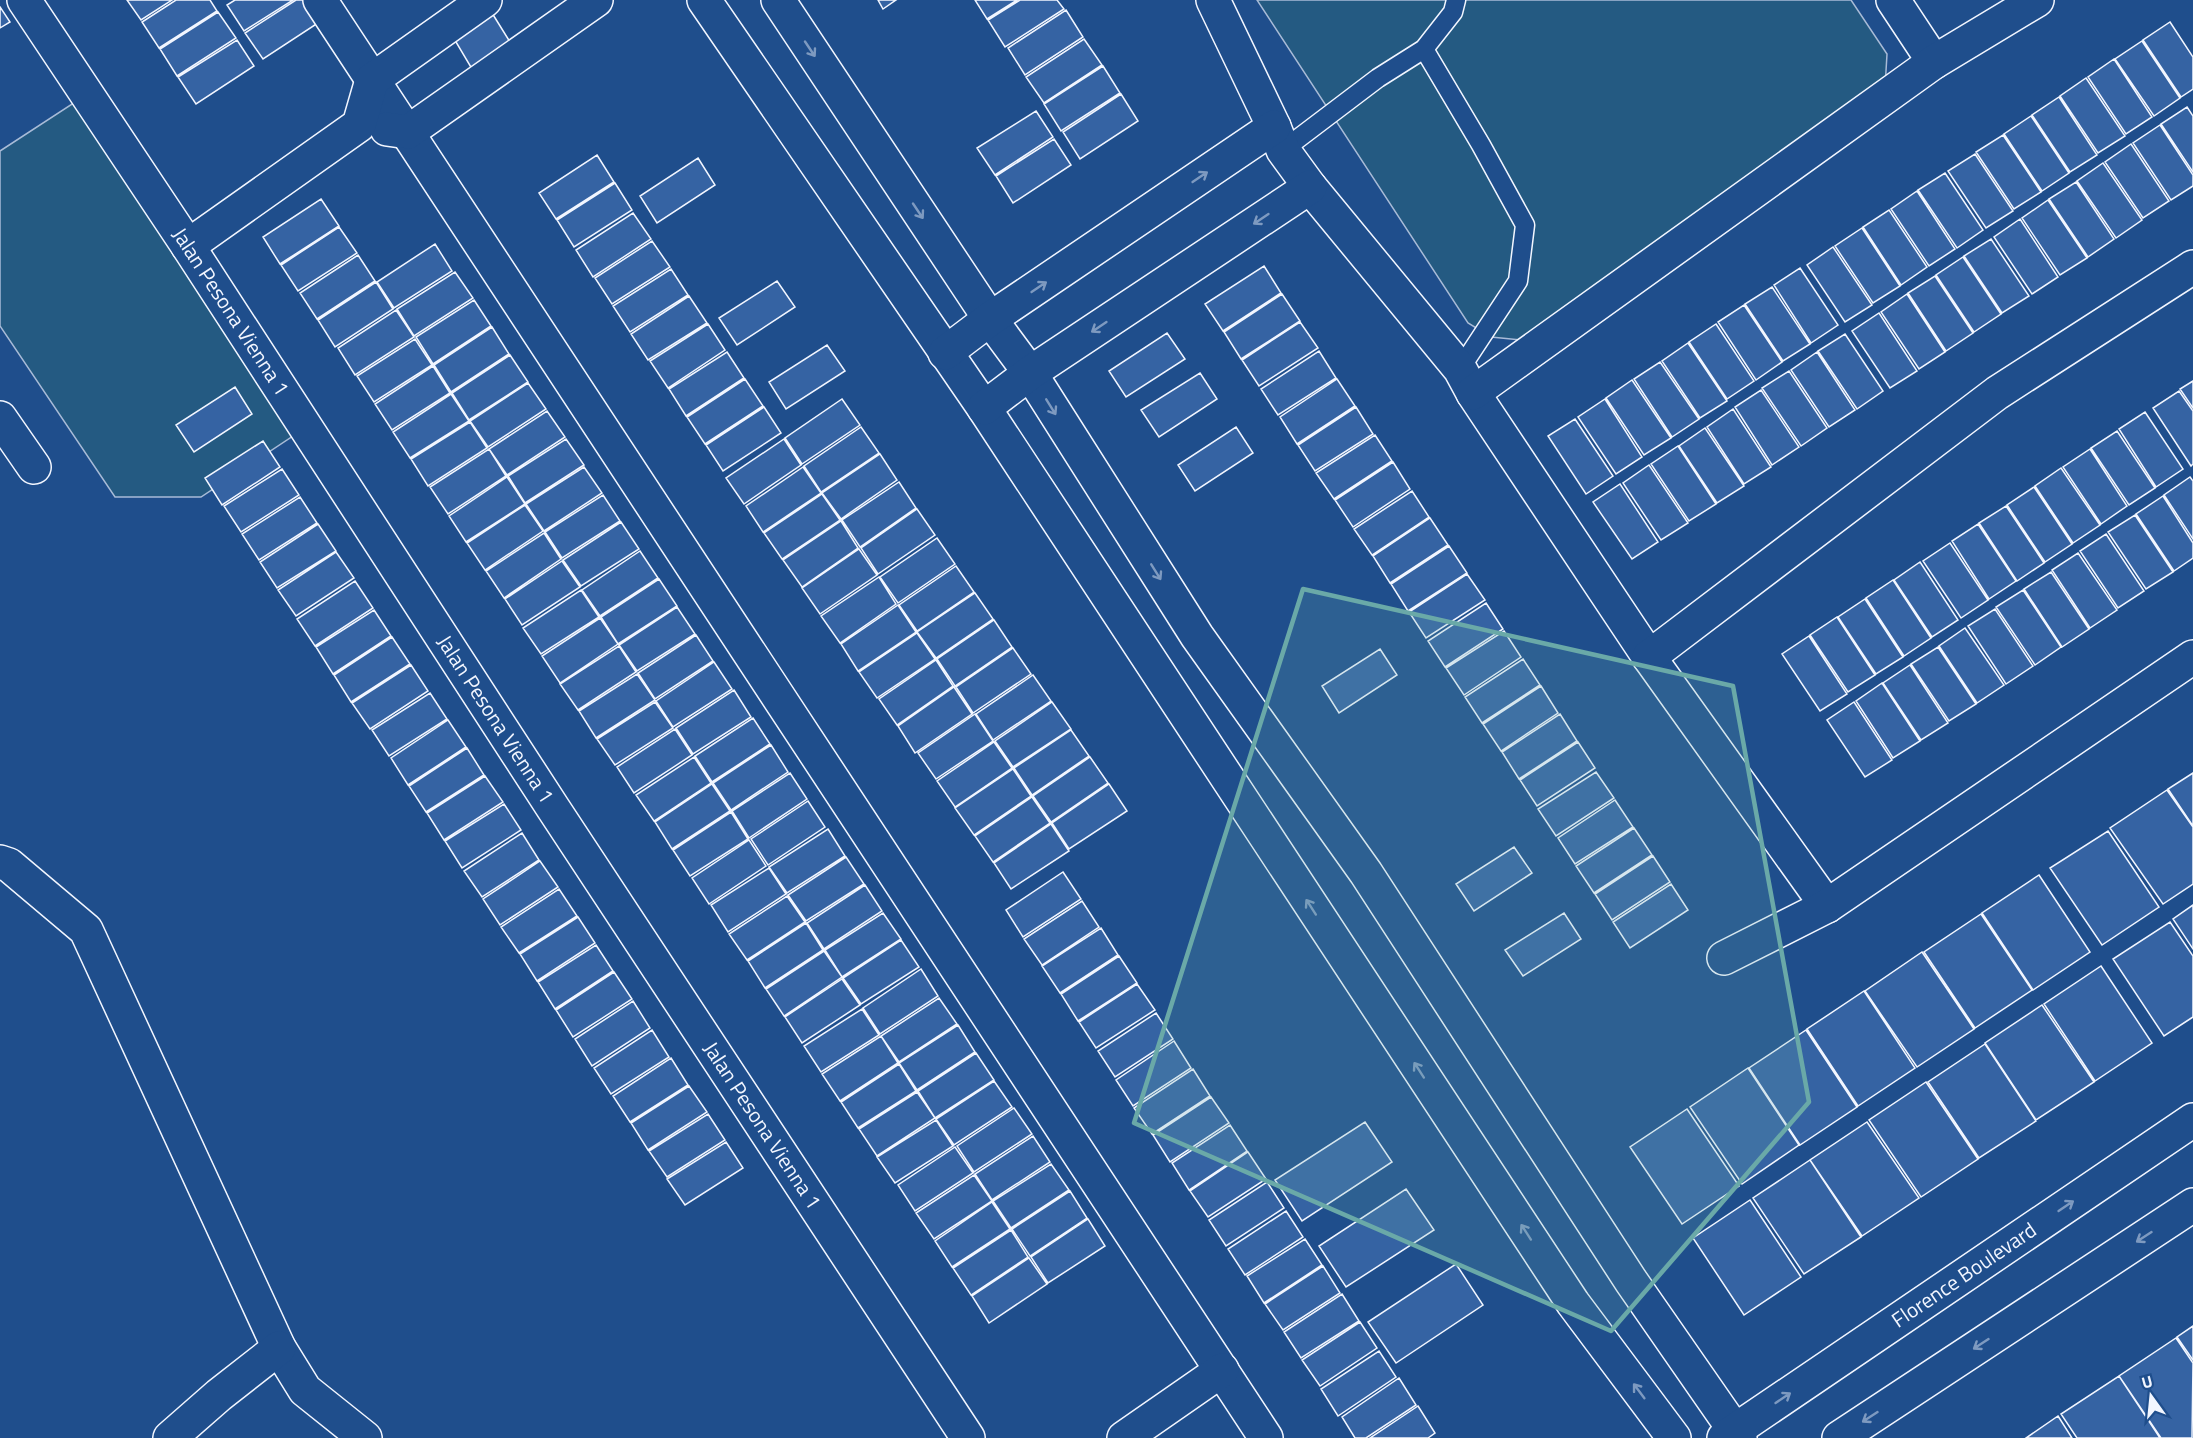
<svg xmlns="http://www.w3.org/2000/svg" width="2193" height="1438" viewBox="0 0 2193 1438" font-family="'Titillium Web',sans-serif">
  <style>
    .green { fill: #245a82; stroke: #a8bbd7; stroke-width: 1.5 }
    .building { fill: #3563a3; stroke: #f2f6ff; stroke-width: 1.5 }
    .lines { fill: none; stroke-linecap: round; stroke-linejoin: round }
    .lane-casing { stroke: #f2f6ff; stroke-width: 21 }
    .street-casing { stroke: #f2f6ff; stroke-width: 36 }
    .lane { stroke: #1f4e8c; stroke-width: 18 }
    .street { stroke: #1f4e8c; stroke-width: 33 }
    .oneway { stroke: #7e9ac0 }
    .marked { fill: #6aa9a8; fill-opacity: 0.2; stroke: #6aa9a8; stroke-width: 4.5; stroke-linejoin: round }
    .labels { text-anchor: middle; stroke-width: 4.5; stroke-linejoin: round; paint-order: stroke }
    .street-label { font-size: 21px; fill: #f2f6ff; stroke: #1f4e8c }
  </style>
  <rect width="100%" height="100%" fill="#1f4e8c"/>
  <!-- green -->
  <path class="green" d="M1257 0H1851L1887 54 1885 88 1521 340 1491 337 1468 323Z
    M92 91 311 424 201 497H115L0 326V151Z"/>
  <!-- building -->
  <path class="building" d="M127 0H172L141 20Z
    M176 0H210L217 11 159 48 142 22Z
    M235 0H293L244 31 227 5Z
    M296 0H307L321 21 263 59 245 33Z
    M878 0H896L883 9Z
    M975 0H1017L987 19Z
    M1020 0H1057L1064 9 1005 47 988 20Z
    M0 7 10 22 0 28Z
    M1066 10 1083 37 1025 75 1008 48Z
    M218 12 236 38 177 76 160 49Z
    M492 13 515 50 475 74 453 37Z
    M2170 22 2193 57V89L2181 97 2143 40Z
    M1084 39 1102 65 1044 103 1026 77Z
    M237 40 254 66 196 104 178 77Z
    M2142 41 2180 98 2154 116 2115 59Z
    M2114 59 2152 117 2126 134 2088 77Z
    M1103 66 1120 93 1061 131 1044 104Z
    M2086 78 2125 136 2098 153 2060 96Z
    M1121 94 1138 121 1080 159 1063 132Z
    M2059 97 2097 155 2070 172 2032 115Z
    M2187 107 2193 116V172L2161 124Z
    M1036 111 1053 137 995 175 977 148Z
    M2031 116 2069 173 2042 191 2004 134Z
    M2160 125 2193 175V186L2171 200 2133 143Z
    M2003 135 2041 192 2014 209 1976 152Z
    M1054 139 1071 165 1013 203 996 176Z
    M2131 144 2169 201 2143 218 2105 162Z
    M1975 154 2013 211 1986 228 1948 171Z
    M597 155 614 182 556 219 539 193Z
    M698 158 715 185 657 223 640 196Z
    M2103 163 2142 220 2116 238 2077 181Z
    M1945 173 1983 230 1957 248 1918 190Z
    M2076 182 2114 239 2088 257 2049 199Z
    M615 183 632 210 574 247 557 220Z
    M1917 191 1955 249 1929 266 1891 209Z
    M321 199 339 226 280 264 263 237Z
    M2048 200 2087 258 2060 275 2022 218Z
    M1889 210 1927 267 1901 285 1863 227Z
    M633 213 651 239 593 277 576 250Z
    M2020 219 2058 277 2032 294 1994 237Z
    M339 227 357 253 298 291 281 265Z
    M1862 228 1900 286 1873 303 1835 246Z
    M1991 239 2029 296 2002 313 1964 256Z
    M652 241 670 267 612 304 595 278Z
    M435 244 452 271 394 308 377 282Z
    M1833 247 1872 305 1845 322 1807 265Z
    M358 255 375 281 317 319 300 293Z
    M1963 257 2001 314 1974 332 1936 275Z
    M1264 266 1281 293 1223 331 1205 304Z
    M1800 268 1838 325 1811 343 1774 285Z
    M671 269 688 295 630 332 613 306Z
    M455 272 473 298 414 336 397 309Z
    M1935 276 1973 333 1946 351 1908 293Z
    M777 281 795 307 737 345 719 318Z
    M376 282 393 309 335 347 318 320Z
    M1772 287 1810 344 1783 361 1745 304Z
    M1282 294 1300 321 1241 359 1224 332Z
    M1907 294 1945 352 1919 369 1881 312Z
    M689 296 707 323 648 360 631 334Z
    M474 300 491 326 433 364 416 337Z
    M1744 305 1782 362 1756 380 1718 322Z
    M396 310 414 337 355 375 338 348Z
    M1879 313 1917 371 1890 388 1852 331Z
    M1300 322 1318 348 1259 386 1242 360Z
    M708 324 725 350 668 388 650 361Z
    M1716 324 1754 381 1727 399 1689 342Z
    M492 327 509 354 451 392 434 365Z
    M1167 333 1185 359 1126 397 1109 371Z
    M1845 334 1883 391 1857 409 1818 351Z
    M415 339 432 365 374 402 357 376Z
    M1688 343 1727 401 1700 418 1662 361Z
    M827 345 845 371 786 409 769 382Z
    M1319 351 1336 378 1278 415 1261 389Z
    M727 352 744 378 686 416 669 389Z
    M1817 352 1855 410 1829 427 1791 370Z
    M510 355 528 382 469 420 452 393Z
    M1660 362 1699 419 1672 437 1634 379Z
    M433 366 450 393 392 430 375 404Z
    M1789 371 1827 428 1801 446 1762 388Z
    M1200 373 1217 399 1159 437 1141 410Z
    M745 379 763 406 705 444 687 417Z
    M1337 379 1355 406 1297 444 1280 417Z
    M1632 380 1671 438 1644 455 1606 398Z
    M2193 381V408L2180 389Z
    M528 383 546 409 488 447 470 421Z
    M235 387 252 414 194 452 176 425Z
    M1761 390 1799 447 1772 465 1735 407Z
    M2179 391 2193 411V464L2191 466 2153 408Z
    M451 394 469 421 410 458 393 432Z
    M842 399 860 425 802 464 785 438Z
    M1605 399 1642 457 1616 474 1578 417Z
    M764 407 781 433 723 471 706 445Z
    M1356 407 1373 434 1315 471 1298 445Z
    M1733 409 1771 467 1744 484 1707 427Z
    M547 411 565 437 507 475 489 449Z
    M2145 412 2183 469 2156 487 2119 429Z
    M1575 419 1613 476 1586 494 1548 436Z
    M470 422 487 448 428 486 411 459Z
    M861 427 879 453 821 492 804 466Z
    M1236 427 1253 453 1195 491 1178 465Z
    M1705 428 1744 486 1717 503 1679 446Z
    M2117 431 2155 488 2129 505 2091 448Z
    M1375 435 1392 461 1334 499 1316 473Z
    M566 439 584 465 525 503 508 476Z
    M784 439 801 465 744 504 726 478Z
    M263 441 280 467 222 505 205 478Z
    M1678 446 1716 504 1689 521 1651 464Z
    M489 449 506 476 448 514 430 487Z
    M2090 449 2127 506 2101 524 2063 467Z
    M880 454 897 480 841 519 822 493Z
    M1393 462 1410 489 1353 527 1335 500Z
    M1649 465 1688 523 1661 540 1623 483Z
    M584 467 602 493 544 531 526 504Z
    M803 467 821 493 763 532 746 506Z
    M2061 468 2100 525 2073 543 2035 486Z
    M282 469 299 495 241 532 224 506Z
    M507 477 525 504 466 542 449 516Z
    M2190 477 2193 481V539L2164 495Z
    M899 482 916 508 860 547 842 520Z
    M1620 484 1658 542 1632 559 1593 502Z
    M2034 487 2072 544 2045 562 2007 505Z
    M1412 491 1429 517 1372 555 1354 529Z
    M822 494 840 520 782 559 764 533Z
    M603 495 620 521 562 558 545 532Z
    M2163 496 2193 543V558L2174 571 2136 514Z
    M300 497 317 523 259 560 242 534Z
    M525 505 543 531 485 570 467 543Z
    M2006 506 2044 563 2017 581 1979 523Z
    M917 509 935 535 878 574 861 548Z
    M2135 515 2173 572 2146 589 2108 532Z
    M1430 518 1448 545 1390 583 1373 556Z
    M841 521 858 548 802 587 783 560Z
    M621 522 639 549 581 586 563 560Z
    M318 524 336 551 277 588 260 562Z
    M1978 524 2016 581 1989 599 1952 541Z
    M544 533 561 559 504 598 486 571Z
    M2106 534 2144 591 2118 608 2080 551Z
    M937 538 955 564 898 603 880 577Z
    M1950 543 1988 600 1961 618 1923 561Z
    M1449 546 1467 573 1408 611 1391 584Z
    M859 549 877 575 820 614 802 588Z
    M640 551 658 578 600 616 582 590Z
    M336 552 354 578 296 616 278 590Z
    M2078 553 2117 610 2090 628 2052 570Z
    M562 561 580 587 522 625 505 599Z
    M1920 562 1958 620 1932 637 1894 580Z
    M956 566 974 592 917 631 899 605Z
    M2051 572 2089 629 2062 647 2024 589Z
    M1467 574 1485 600 1426 638 1409 612Z
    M879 577 896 604 840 643 821 616Z
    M659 579 677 606 618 644 601 617Z
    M1893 580 1931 638 1904 656 1866 598Z
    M355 581 373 608 315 646 297 619Z
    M581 590 599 617 541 654 523 628Z
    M2023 590 2061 647 2035 665 1996 607Z
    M975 593 993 619 936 658 917 632Z
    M1865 599 1903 657 1876 674 1838 617Z
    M1486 603 1503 629 1445 667 1428 641Z
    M898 605 916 632 858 671 841 644Z
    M677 607 695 634 637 671 619 645Z
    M1995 609 2033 666 2006 684 1968 626Z
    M374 610 391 636 333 674 316 647Z
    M1837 617 1875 675 1848 692 1810 635Z
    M600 618 618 644 560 683 542 656Z
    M994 620 1012 647 955 686 937 659Z
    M1965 628 2004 685 1977 703 1939 646Z
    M1504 631 1521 657 1464 695 1446 668Z
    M917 633 935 659 877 698 859 672Z
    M696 635 713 661 655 699 638 673Z
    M1809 636 1847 694 1820 711 1782 654Z
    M392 637 410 664 351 702 334 675Z
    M619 646 636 672 578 710 560 684Z
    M1938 647 1976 704 1949 721 1911 664Z
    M1013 648 1031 674 973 713 956 687Z
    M1380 649 1397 675 1339 713 1322 686Z
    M1523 659 1540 685 1482 723 1465 697Z
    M936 660 953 686 897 725 879 699Z
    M714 662 732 689 673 727 656 701Z
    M411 665 428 691 370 729 352 703Z
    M1910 665 1948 723 1921 740 1883 683Z
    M637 674 655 700 596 738 579 711Z
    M1033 675 1051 701 993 740 976 714Z
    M1882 683 1920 741 1893 758 1856 701Z
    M1541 686 1558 713 1501 751 1483 724Z
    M954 687 972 714 915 753 898 726Z
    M734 690 751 717 693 754 676 728Z
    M430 693 447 719 389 756 372 730Z
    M655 702 673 728 615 765 597 739Z
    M1052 702 1071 729 1013 767 995 741Z
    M1854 702 1892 760 1865 777 1827 720Z
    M975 714 993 741 936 779 918 753Z
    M1560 714 1577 741 1519 779 1502 752Z
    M753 718 770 744 712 782 695 756Z
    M448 720 466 747 408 785 391 758Z
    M675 729 692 755 634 793 617 767Z
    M1071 730 1089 756 1032 795 1014 768Z
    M994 742 1012 768 955 807 937 781Z
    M1578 742 1595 768 1537 806 1520 780Z
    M771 745 788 772 731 810 713 783Z
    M467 748 484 775 426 812 409 786Z
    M694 757 711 783 654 821 636 795Z
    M1090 757 1108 783 1051 822 1033 796Z
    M1013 769 1031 796 974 835 955 808Z
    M1596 772 1614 798 1556 836 1538 809Z
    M790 773 807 799 749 838 732 811Z
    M2193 773V826L2168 789Z
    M485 776 503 802 444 840 427 813Z
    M712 784 730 811 672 849 655 822Z
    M1109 784 1127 811 1069 849 1052 823Z
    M2167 790 2193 827V884L2163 904 2110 828Z
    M1032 797 1050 823 993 862 975 836Z
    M1615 800 1633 827 1575 864 1558 838Z
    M808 801 825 827 768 865 751 839Z
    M504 804 521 830 462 868 445 841Z
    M731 812 748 839 690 876 673 850Z
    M1051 824 1069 851 1011 889 994 863Z
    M1634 828 1652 855 1594 893 1576 866Z
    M828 829 845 856 787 893 769 867Z
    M2108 831 2159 907 2102 945 2050 868Z
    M522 833 539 860 482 897 464 871Z
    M749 840 766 866 709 904 692 878Z
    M1514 847 1532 873 1474 911 1456 884Z
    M1653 856 1670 882 1612 920 1595 894Z
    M846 857 864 884 806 921 788 895Z
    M540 861 558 887 500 925 483 899Z
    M769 868 786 894 728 932 711 905Z
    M1063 872 1081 899 1023 937 1006 910Z
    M2039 875 2090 952 2033 990 1982 913Z
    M1671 884 1688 910 1630 948 1613 922Z
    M865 885 882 911 824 949 807 923Z
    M559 889 577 916 519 953 501 927Z
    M787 896 805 922 747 960 729 934Z
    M1082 901 1099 927 1042 965 1024 939Z
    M2193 905V949L2173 919Z
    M883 913 901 939 842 977 825 950Z
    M1564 913 1581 939 1523 976 1505 950Z
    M1981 914 2032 990 1975 1028 1924 952Z
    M578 917 595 943 537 981 520 954Z
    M2170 922 2193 956V1017L2164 1036 2113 959Z
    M806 923 823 950 765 988 748 961Z
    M1101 928 1118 955 1060 993 1042 966Z
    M901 940 919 967 861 1004 843 978Z
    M596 945 613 971 555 1009 538 982Z
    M824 951 842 977 784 1016 766 989Z
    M1922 952 1974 1029 1917 1067 1865 991Z
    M1119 956 1137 983 1078 1021 1061 994Z
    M2101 966 2152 1043 2095 1081 2044 1004Z
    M921 969 938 996 880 1034 863 1008Z
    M614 972 632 999 573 1037 556 1010Z
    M842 979 860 1005 802 1043 785 1017Z
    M1137 984 1155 1010 1096 1048 1079 1022Z
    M1864 991 1915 1068 1858 1106 1807 1029Z
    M939 998 957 1024 899 1062 881 1036Z
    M633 1001 650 1028 592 1066 575 1039Z
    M2042 1005 2094 1082 2036 1120 1985 1043Z
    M862 1009 879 1035 821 1072 804 1046Z
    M1156 1013 1173 1039 1115 1077 1098 1051Z
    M958 1025 975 1052 917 1090 899 1063Z
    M652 1030 669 1057 611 1094 594 1068Z
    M1806 1030 1857 1107 1800 1145 1749 1068Z
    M881 1036 898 1063 840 1101 822 1074Z
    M1174 1041 1191 1068 1133 1106 1116 1080Z
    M1985 1044 2036 1121 1979 1158 1928 1082Z
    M976 1053 994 1080 935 1118 918 1091Z
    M671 1058 688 1085 630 1122 613 1096Z
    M899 1064 916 1091 858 1128 841 1102Z
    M1748 1068 1799 1145 1742 1184 1690 1107Z
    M1193 1069 1210 1096 1152 1134 1134 1108Z
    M994 1081 1012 1107 954 1145 936 1119Z
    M1926 1082 1978 1159 1921 1197 1869 1120Z
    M689 1086 707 1112 648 1150 631 1123Z
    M917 1092 935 1118 877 1156 859 1129Z
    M1211 1097 1229 1123 1170 1162 1153 1135Z
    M1014 1108 1032 1134 974 1172 957 1146Z
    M1687 1109 1739 1186 1682 1224 1630 1147Z
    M708 1114 725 1140 667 1177 649 1151Z
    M936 1120 953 1146 895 1183 877 1157Z
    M1365 1122 1392 1162 1302 1221 1275 1180Z
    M1867 1122 1919 1198 1862 1236 1810 1160Z
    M1230 1125 1247 1151 1189 1190 1172 1163Z
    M1033 1136 1050 1162 992 1200 975 1174Z
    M726 1142 743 1168 685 1205 667 1179Z
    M955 1147 973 1173 915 1211 898 1185Z
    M1248 1152 1266 1179 1208 1217 1190 1191Z
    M1810 1160 1861 1237 1804 1274 1753 1198Z
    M1051 1164 1069 1190 1011 1228 993 1201Z
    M974 1175 992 1201 934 1239 916 1213Z
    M1267 1182 1284 1208 1226 1246 1209 1220Z
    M1406 1189 1434 1230 1346 1287 1319 1246Z
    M1070 1191 1087 1218 1030 1256 1012 1229Z
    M1750 1200 1801 1277 1744 1315 1693 1238Z
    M992 1202 1010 1229 952 1267 935 1241Z
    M1286 1211 1303 1237 1245 1275 1228 1249Z
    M1088 1219 1105 1246 1048 1283 1031 1257Z
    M1011 1230 1028 1257 971 1295 953 1268Z
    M1305 1239 1322 1265 1264 1303 1247 1276Z
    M1029 1258 1047 1284 989 1323 972 1296Z
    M1456 1264 1483 1305 1396 1363 1368 1322Z
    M1323 1266 1340 1293 1283 1330 1265 1304Z
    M1342 1294 1359 1321 1301 1358 1284 1332Z
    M1360 1322 1377 1348 1320 1386 1302 1360Z
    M2193 1326V1360L2177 1337Z
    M2176 1338 2193 1363 2192 1438H2161L2119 1376Z
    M1379 1351 1396 1377 1338 1416 1321 1389Z
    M2119 1376 2160 1438H2077L2061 1414Z
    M1399 1378 1416 1405 1366 1438H1355L1342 1417Z
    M1418 1406 1435 1433 1428 1438H1370Z
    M2058 1416 2072 1438H2026Z"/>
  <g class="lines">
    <defs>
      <path id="lane" d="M1424 49 1481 145 1525 225 1518 281 1460 369
        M1283 150 1378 78 1424 49 1453 12 1456 0"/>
      <g id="street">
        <path id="s1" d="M24 0 188 246 553 808 968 1438"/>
        <path d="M320 0 1266 1438"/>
        <path d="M704 0 984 408 1573 1303 1674 1438"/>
        <path d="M778 0 990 319 1030 373 1197 636 1366 873 1631 1281 1740 1438"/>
        <path d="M1213 0 1274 127 1283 150 1310 187 1460 369 1473 393 1649 657 1827 906"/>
        <path d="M1893 0 1934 62"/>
        <path d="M387 129 408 132 596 0"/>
        <path d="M188 246 359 125 372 80 485 0"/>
        <path d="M945 353 990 319 1274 127"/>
        <path d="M1473 393 1934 62 2037 0"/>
        <path d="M984 408 1030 373 1310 187"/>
        <path d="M0 418 34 467"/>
        <path d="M1649 657 1997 393 2193 267"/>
        <path d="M0 862 9 865 86 930 279 1348 305 1390 365 1438"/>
        <path d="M1724 958 1827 906 2193 657"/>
        <path d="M170 1438 219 1395 279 1348"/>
        <path d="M1124 1438 1222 1370"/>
        <path id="s2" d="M1724 1438 2193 1120"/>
        <path d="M1839 1438 2193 1205"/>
      </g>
    </defs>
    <!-- lane casing -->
    <use href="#lane" class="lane-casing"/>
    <!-- street casing -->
    <use href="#street" class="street-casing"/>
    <!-- lane -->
    <use href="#lane" class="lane"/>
    <!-- street -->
    <use href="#street" class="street"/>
  </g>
  <!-- one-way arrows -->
  <defs><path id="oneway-shaft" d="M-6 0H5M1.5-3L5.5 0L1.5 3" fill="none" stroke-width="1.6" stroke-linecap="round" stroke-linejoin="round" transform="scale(1.5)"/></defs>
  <g class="oneway">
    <use href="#oneway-shaft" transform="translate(810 49) rotate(56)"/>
    <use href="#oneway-shaft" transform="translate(1200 177) rotate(-34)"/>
    <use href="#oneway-shaft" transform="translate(918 211) rotate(56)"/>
    <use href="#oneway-shaft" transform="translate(1261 219) rotate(146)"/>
    <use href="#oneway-shaft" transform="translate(1039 287) rotate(-34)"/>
    <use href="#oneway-shaft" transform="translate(1099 327) rotate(146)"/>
    <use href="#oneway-shaft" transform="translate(1051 407) rotate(58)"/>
    <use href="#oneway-shaft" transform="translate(1156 572) rotate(58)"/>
    <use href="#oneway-shaft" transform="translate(1311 907) rotate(-123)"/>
    <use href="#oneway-shaft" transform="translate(1419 1070) rotate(-123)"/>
    <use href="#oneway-shaft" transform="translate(2066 1206) rotate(-34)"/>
    <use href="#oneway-shaft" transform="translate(1526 1232) rotate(-123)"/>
    <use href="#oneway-shaft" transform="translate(2144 1237) rotate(147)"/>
    <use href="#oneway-shaft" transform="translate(1981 1344) rotate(147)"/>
    <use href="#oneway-shaft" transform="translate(1639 1391) rotate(-127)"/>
    <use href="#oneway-shaft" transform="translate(1783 1398) rotate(-34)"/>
    <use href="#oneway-shaft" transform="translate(1870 1417) rotate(147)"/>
  </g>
  <!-- marked area -->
  <path class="marked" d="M1303 589 1733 686 1809 1102 1611 1331 1134 1123Z"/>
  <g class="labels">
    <!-- street labels -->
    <g class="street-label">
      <text dy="7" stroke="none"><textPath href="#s1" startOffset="374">Jalan Pesona Vienna 1</textPath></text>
      <text dy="7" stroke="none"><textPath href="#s1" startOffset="860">Jalan Pesona Vienna 1</textPath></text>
      <text dy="7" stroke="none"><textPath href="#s1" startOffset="1346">Jalan Pesona Vienna 1</textPath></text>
      <text dy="7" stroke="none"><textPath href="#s2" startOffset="290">Florence Boulevard</textPath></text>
    </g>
  </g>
  <!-- north arrow -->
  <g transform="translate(2151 1396) rotate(345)" stroke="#1f4e8c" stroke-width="4.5" paint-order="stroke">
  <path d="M0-4.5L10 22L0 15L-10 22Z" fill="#f2f6ff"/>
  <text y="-9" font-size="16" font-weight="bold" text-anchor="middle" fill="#f2f6ff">U</text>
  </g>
</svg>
